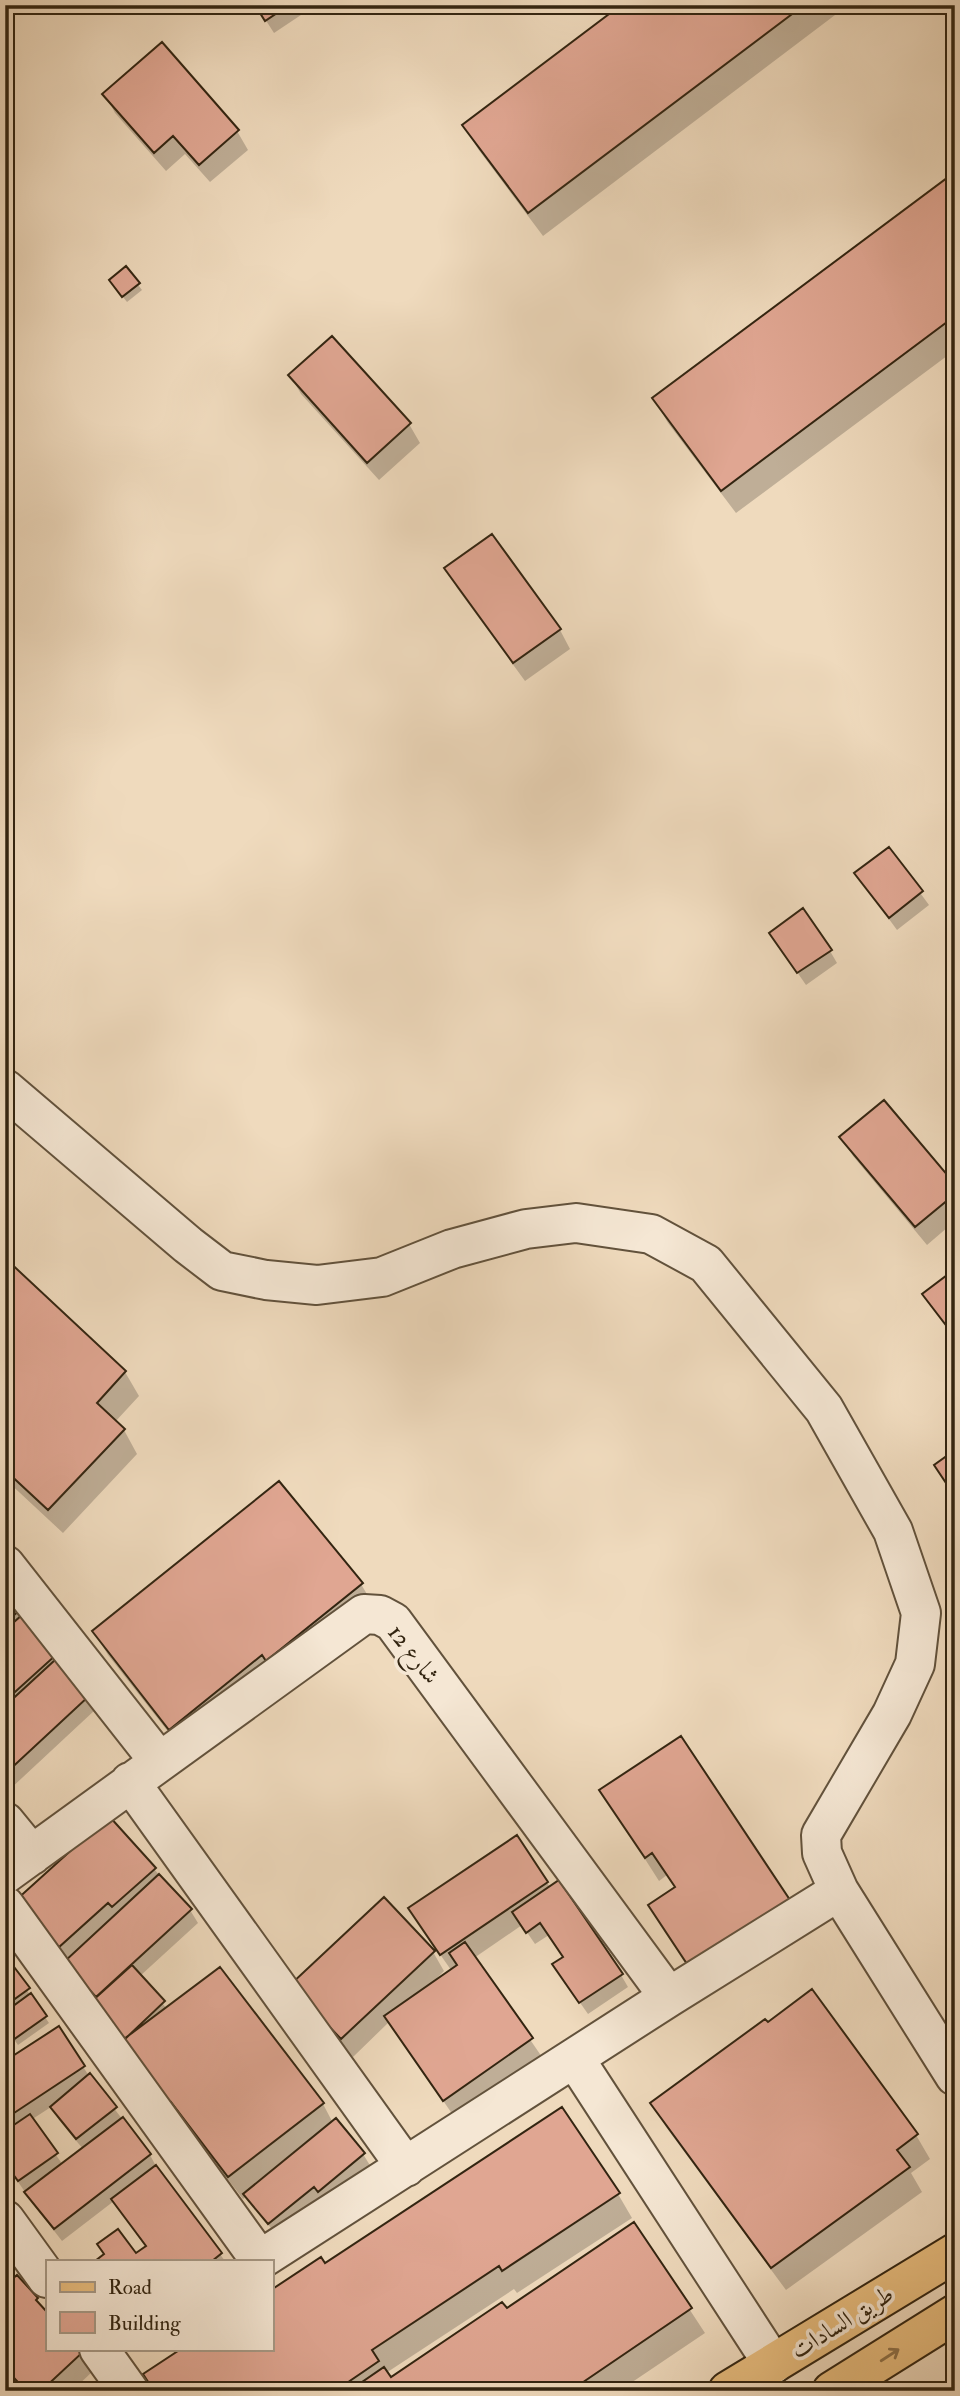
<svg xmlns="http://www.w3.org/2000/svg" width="960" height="2396" viewBox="0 0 960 2396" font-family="'IM FELL Double Pica',Amiri,serif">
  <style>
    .shadow { fill: #0003; fill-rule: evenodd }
    .building { fill: #e0a692; stroke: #332511; stroke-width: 2 }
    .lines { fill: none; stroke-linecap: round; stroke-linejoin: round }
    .minor-casing { stroke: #62523c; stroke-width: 42 }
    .primary-casing { stroke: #332511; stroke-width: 42 }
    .minor { stroke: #f5e7d4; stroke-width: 38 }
    .primary { stroke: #e8bd7e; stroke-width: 38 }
    .oneway { stroke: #8e7148 }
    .labels { text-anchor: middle; stroke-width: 7; stroke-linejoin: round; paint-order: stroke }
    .street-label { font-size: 24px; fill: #332511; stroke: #f5e7d4 }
  </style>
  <rect width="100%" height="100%" fill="#efdabd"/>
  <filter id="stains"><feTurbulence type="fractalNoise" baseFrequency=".00286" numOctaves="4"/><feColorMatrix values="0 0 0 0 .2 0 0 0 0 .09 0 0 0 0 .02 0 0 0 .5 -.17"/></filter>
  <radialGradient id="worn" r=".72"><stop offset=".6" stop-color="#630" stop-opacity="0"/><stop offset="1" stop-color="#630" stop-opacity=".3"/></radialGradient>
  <!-- shadow -->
  <path class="shadow" d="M256 5H312L313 7 274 33Z
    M624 5H835L839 12 543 236 478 149 464 126Z
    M105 94 237 131 248 150 210 182 185 154 166 171 115 113Z
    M955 183V350L736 513 668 423 654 399Z
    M126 269 142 290 127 302 114 286Z
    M290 375 409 424 420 443 379 480 301 394Z
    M447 569 560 630 570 649 525 681 457 588Z
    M888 849 929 905 897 930 856 874Z
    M779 946 830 951 837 963 806 985Z
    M842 1137 955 1187V1221L927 1245 853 1156Z
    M5 1260 125 1372 139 1396 115 1422 124 1430 137 1454 63 1533 5 1479Z
    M955 1271V1338L924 1295Z
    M361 1584 375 1608 184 1752 108 1655 94 1632Z
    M5 1594 87 1698 95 1710 8 1791 5 1789Z
    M680 1738 708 1995 650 1906 676 1888 667 1875 659 1881 601 1790Z
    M154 1869 190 1910 198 1923 140 1976 167 2009 220 1969 323 2104 333 2123 363 2154 371 2167 276 2235 247 2196 243 2199 28 1920Z
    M547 1883 621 1975 628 1987 588 2014 562 1977 564 1958 549 1935 535 1944 522 1925 474 1958 542 2057 455 2118 389 2022 353 2057 303 2004 433 1952 444 1971 432 1983 433 1984 451 1970 421 1927Z
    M5 1958 49 2023 18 2045 8 2031 5 2033Z
    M812 1992 916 2135 930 2159 911 2173 922 2192 786 2290 666 2127 653 2103Z
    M58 2028 89 2076 150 2155 157 2168 225 2261H98L106 2255H136L146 2248 114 2201 62 2241 34 2205 5 2163V2063ZM51 2107 59 2120 83 2149 63 2165 31 2120Z
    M618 2194 632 2218 517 2293 514 2289 386 2373 391 2380 507 2311 634 2225 705 2333 619 2391H155L145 2374 184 2349H271L325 2265Z
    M17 2277 37 2299 47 2315V2349H79L93 2371 72 2391H22L5 2373V2288Z"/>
  <!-- building -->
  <path class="building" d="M255 5H289L265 21Z
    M621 5H804L528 213 462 125Z
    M162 42 239 130 199 165 173 136 154 153 102 94Z
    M951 175 955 180V316L721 491 652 398Z
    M126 266 140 283 122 297 109 280Z
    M332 336 411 423 367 463 288 375Z
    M492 534 561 629 513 663 444 568Z
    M889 847 923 891 889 918 854 873Z
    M803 908 832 950 797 973 769 933Z
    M884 1100 955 1184V1194L915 1227 839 1137Z
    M5 1258 126 1371 97 1403 125 1429 48 1510 5 1470Z
    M955 1269V1337L922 1294Z
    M955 1450V1485L950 1489 934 1465Z
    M279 1481 363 1583 266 1661 262 1655 169 1730 92 1631Z
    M5 1592 21 1609 5 1623Z
    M22 1615 57 1654 5 1701V1630Z
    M55 1660 89 1696 5 1774V1706Z
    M681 1736 794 1906 693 1973 648 1905 675 1887 652 1853 645 1858 599 1790Z
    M109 1816 156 1868 112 1907 108 1903 58 1948 15 1901Z
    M517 1835 548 1882 440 1955 408 1908Z
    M159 1874 192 1909 96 1997 64 1962Z
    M559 1880 623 1974 579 2003 552 1964 563 1957 540 1923 526 1933 512 1912Z
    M384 1897 435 1951 341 2039 290 1985Z
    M465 1942 533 2038 443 2101 384 2016 457 1965 449 1953Z
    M5 1955 30 1988 5 2006Z
    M132 1965 165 2001 125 2039 91 2002Z
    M220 1967 324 2103 228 2177 171 2102 168 2104 120 2042Z
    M812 1989 918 2134 897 2150 910 2167 771 2268 650 2103 765 2019 768 2022Z
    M31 1993 47 2016 13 2040 5 2028V2012Z
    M59 2026 85 2066 5 2119V2061Z
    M90 2073 117 2107 76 2139 50 2107Z
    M562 2107 620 2193 502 2271 499 2266 372 2350 379 2361 335 2391H154L143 2374 181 2349H271V2290L321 2257 325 2263Z
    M30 2114 58 2153 18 2181 5 2163V2131Z
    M123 2117 151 2154 54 2229 24 2192Z
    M336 2118 365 2153 318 2192 314 2187 268 2224 243 2194Z
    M156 2165 222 2253 212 2261H95L104 2254 97 2244 118 2229 136 2253 146 2246 111 2199Z
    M634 2222 692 2308 570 2391 566 2387 560 2391H349L384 2367 391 2377 502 2302 507 2308Z
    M17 2275 38 2298 36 2300 47 2312V2349H81L84 2351 41 2391H26L5 2368V2285Z"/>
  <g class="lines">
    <defs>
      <path id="minor" d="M5 1089 188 1245 222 1271 266 1280 317 1285 382 1277 452 1249 526 1229 576 1223 651 1234 706 1264 824 1409 893 1531 921 1613 915 1664 892 1714 821 1835 822 1853 839 1891 955 2076
        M5 1565 159 1761
        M130 1782 406 2167
        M5 1822 32 1855
        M5 1874 364 1614 380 1615 393 1622 669 1997
        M5 1906 260 2260
        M575 2059 773 2364
        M5 2220 47 2278
        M258 2261 669 1997 839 1891
        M99 2349 129 2391"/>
      <path id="primary" d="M728 2391 955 2253
        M832 2391 955 2314"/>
    </defs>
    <!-- minor casing -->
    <use href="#minor" class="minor-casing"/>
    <!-- primary casing -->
    <use href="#primary" class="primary-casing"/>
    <!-- minor -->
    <use href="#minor" class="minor"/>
    <!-- primary -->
    <use href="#primary" class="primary"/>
  </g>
  <!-- one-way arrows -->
  <defs><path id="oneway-shaft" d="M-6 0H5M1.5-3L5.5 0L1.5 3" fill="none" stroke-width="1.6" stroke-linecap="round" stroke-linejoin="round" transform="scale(1.75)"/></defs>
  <use class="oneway" href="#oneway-shaft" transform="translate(890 2355) rotate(-33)"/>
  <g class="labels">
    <!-- street labels -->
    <g class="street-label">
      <text transform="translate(414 1654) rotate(52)" y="8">شارع 12</text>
      <text transform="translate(842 2322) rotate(-32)" y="8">طريق السادات</text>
    </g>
  </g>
  <!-- margin -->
  <rect width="960" height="2396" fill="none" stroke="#efdabd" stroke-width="28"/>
  <rect x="7" y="7" width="946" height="2382" fill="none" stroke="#332511" stroke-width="3.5"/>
  <rect x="14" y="14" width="932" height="2368" fill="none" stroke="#332511" stroke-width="2"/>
  <!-- legend -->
  <rect x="46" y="2260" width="228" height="91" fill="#f5e7d4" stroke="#a79986" stroke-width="2"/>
  <rect x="60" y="2282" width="35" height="10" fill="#e8bd7e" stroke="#a79986" stroke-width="2"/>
  <text x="108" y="2294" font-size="21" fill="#332511">Road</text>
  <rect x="60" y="2312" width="35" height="21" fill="#e0a692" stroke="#a79986" stroke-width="2"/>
  <text x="108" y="2330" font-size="21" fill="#332511">Building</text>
  <rect width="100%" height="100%" filter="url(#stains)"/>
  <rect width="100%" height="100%" fill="url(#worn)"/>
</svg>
